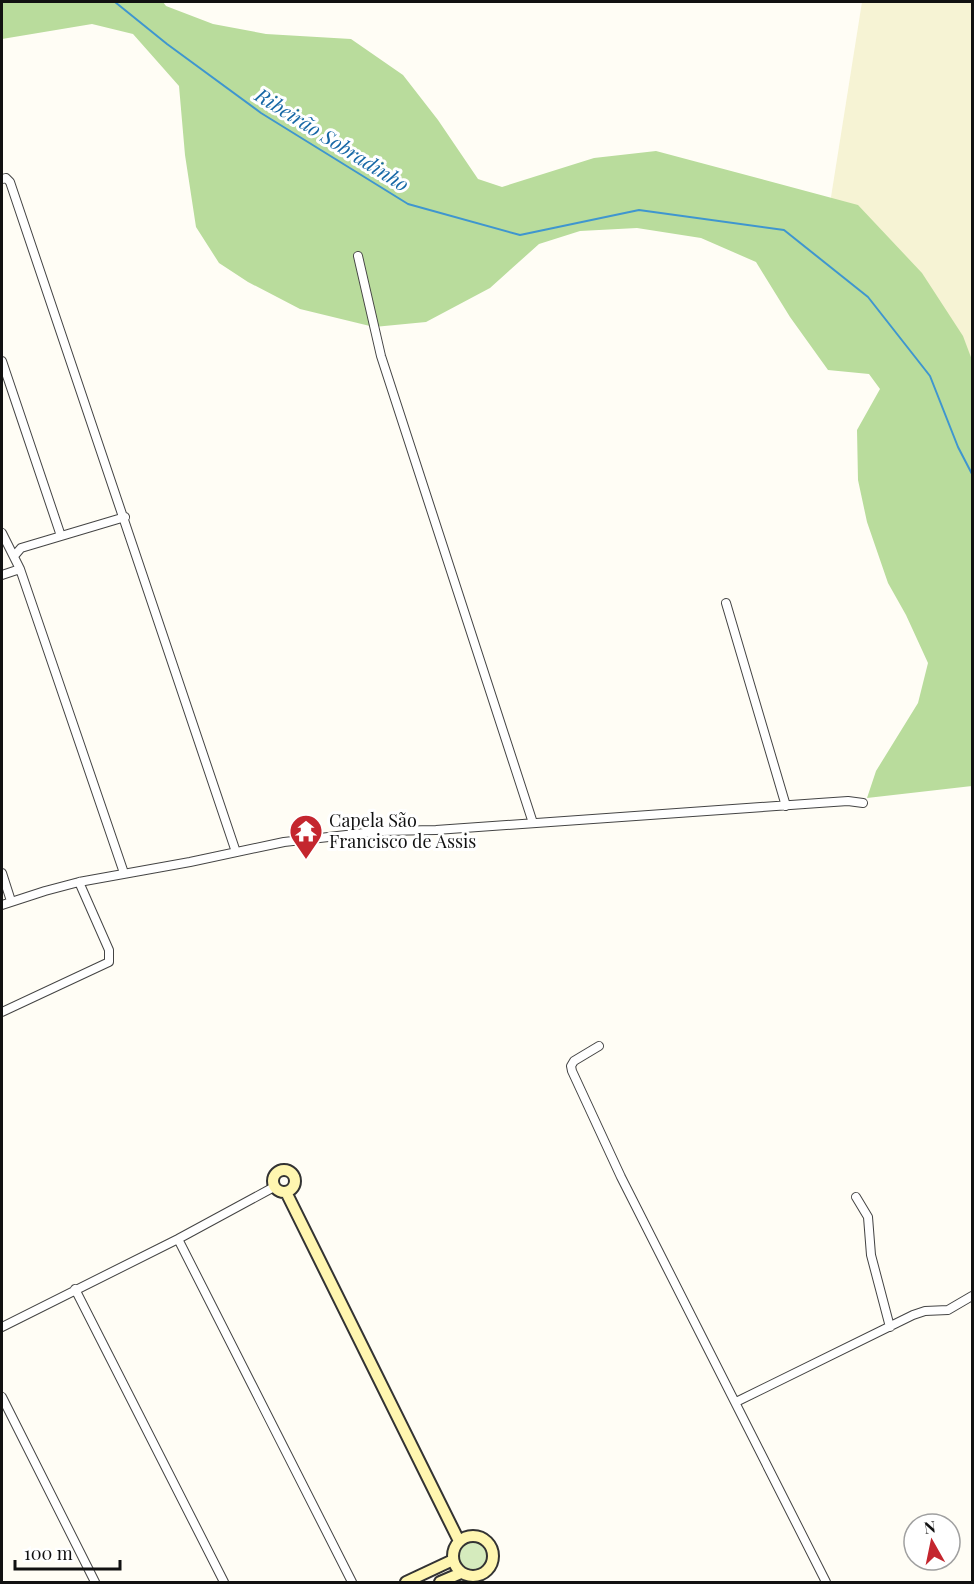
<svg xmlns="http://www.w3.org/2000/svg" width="974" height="1584" viewBox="0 0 974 1584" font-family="'Playfair Display',serif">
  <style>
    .farmland { fill: #f6f3d4 }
    .green { fill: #d5ebbd }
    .forest { fill: #b9dc9c }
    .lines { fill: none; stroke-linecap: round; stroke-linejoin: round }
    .stream { stroke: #3f96cf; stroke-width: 2 }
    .street-casing { stroke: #444; stroke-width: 10 }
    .secondary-casing { stroke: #333; stroke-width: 14 }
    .street { stroke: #fff; stroke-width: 8 }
    .secondary { stroke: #fff6b0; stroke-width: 10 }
    .labels { text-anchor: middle; stroke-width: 6; stroke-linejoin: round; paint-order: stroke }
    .poi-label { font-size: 18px; fill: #111; stroke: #fff; text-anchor: start }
    .water-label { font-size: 20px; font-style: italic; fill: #1768a6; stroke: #fff }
  </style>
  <rect width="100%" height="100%" fill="#fffdf5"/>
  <!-- farmland -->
  <path class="farmland" d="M862 2H972V474L821 260Z"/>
  <!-- green -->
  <path class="green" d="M456 1556a17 17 0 1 1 34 0a17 17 0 1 1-34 0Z"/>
  <!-- forest -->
  <path class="forest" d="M2 2H163L166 6 213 24 266 34 351 39 403 75 438 120 478 179 502 187 594 158 656 151 858 205 922 273 963 336 972 360V786L867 798 876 771 918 703 928 663 906 615 888 583 867 522 858 480 857 430 880 389 869 374 828 370 790 317 756 262 701 238 637 228 580 231 539 244 490 288 426 322 374 327 300 309 248 282 219 263 196 227 185 155 179 86 133 34 92 24 2 39Z"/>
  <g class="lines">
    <!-- stream -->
    <path class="stream" d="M115 2 167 44 261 113 408 204 520 235 639 210 784 230 868 297 930 376 958 447 972 474"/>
    <defs>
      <path id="street" d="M2 179 6 178 10 182 236 852
        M358 256 381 356 533 823
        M2 361 61 536
        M2 533 20 569 124 873
        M15 555 21 548 125 517
        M2 575 20 569
        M726 603 786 806
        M2 873 11 901
        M2 905 45 891 79 882 190 862 284 842 382 831 436 830 819 803 848 801 863 803
        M2 1012 109 962V950L79 882
        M599 1046 574 1061 571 1066 572 1071 621 1177 826 1582
        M856 1197 868 1217 871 1255 890 1327
        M178 1239 352 1582
        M75 1289 224 1582
        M2 1327 178 1239 274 1187
        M2 1397 95 1582
        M736 1402 913 1315 925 1311 948 1310 972 1296"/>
      <path id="secondary" d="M273 1181a11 11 0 1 1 22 0a11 11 0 1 1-22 0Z
        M286 1192 459 1541
        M453 1556a20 20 0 1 1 40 0a20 20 0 1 1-40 0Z
        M406 1582 453 1560
        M440 1582 461 1573"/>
    </defs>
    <!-- street casing -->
    <use href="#street" class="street-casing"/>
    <!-- secondary casing -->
    <use href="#secondary" class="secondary-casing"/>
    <!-- street -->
    <use href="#street" class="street"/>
    <!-- secondary -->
    <use href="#secondary" class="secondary"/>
  </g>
  <!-- icons -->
  <defs>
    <symbol id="temple-pin" viewBox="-11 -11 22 30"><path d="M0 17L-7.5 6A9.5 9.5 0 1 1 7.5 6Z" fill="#c4262e" stroke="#fff"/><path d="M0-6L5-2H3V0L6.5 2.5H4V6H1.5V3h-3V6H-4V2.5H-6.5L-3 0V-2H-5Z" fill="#fff"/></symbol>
  </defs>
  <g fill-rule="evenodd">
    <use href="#temple-pin" x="287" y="812" width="38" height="52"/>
  </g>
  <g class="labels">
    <!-- poi labels -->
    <g class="poi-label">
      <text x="329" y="827">Capela São<tspan x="329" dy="21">Francisco de Assis</tspan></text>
    </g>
    <!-- water labels -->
    <g class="water-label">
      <text transform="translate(332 140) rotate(32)" y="7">Ribeirão Sobradinho</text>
    </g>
  </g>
  <!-- border -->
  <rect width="974" height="1584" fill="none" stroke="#111111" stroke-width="6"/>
  <!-- north arrow -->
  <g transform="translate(932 1542) rotate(351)"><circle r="28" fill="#ffffff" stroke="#a0a0a0" stroke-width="1.5"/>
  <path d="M0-4.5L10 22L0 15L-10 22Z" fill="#c4262e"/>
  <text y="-9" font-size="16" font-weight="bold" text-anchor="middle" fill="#111111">N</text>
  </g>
  <!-- scale -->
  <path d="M15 1560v9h105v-9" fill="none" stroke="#111111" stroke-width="3"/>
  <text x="24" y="1560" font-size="18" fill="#111111" stroke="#ffffff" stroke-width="4.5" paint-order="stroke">100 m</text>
</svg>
